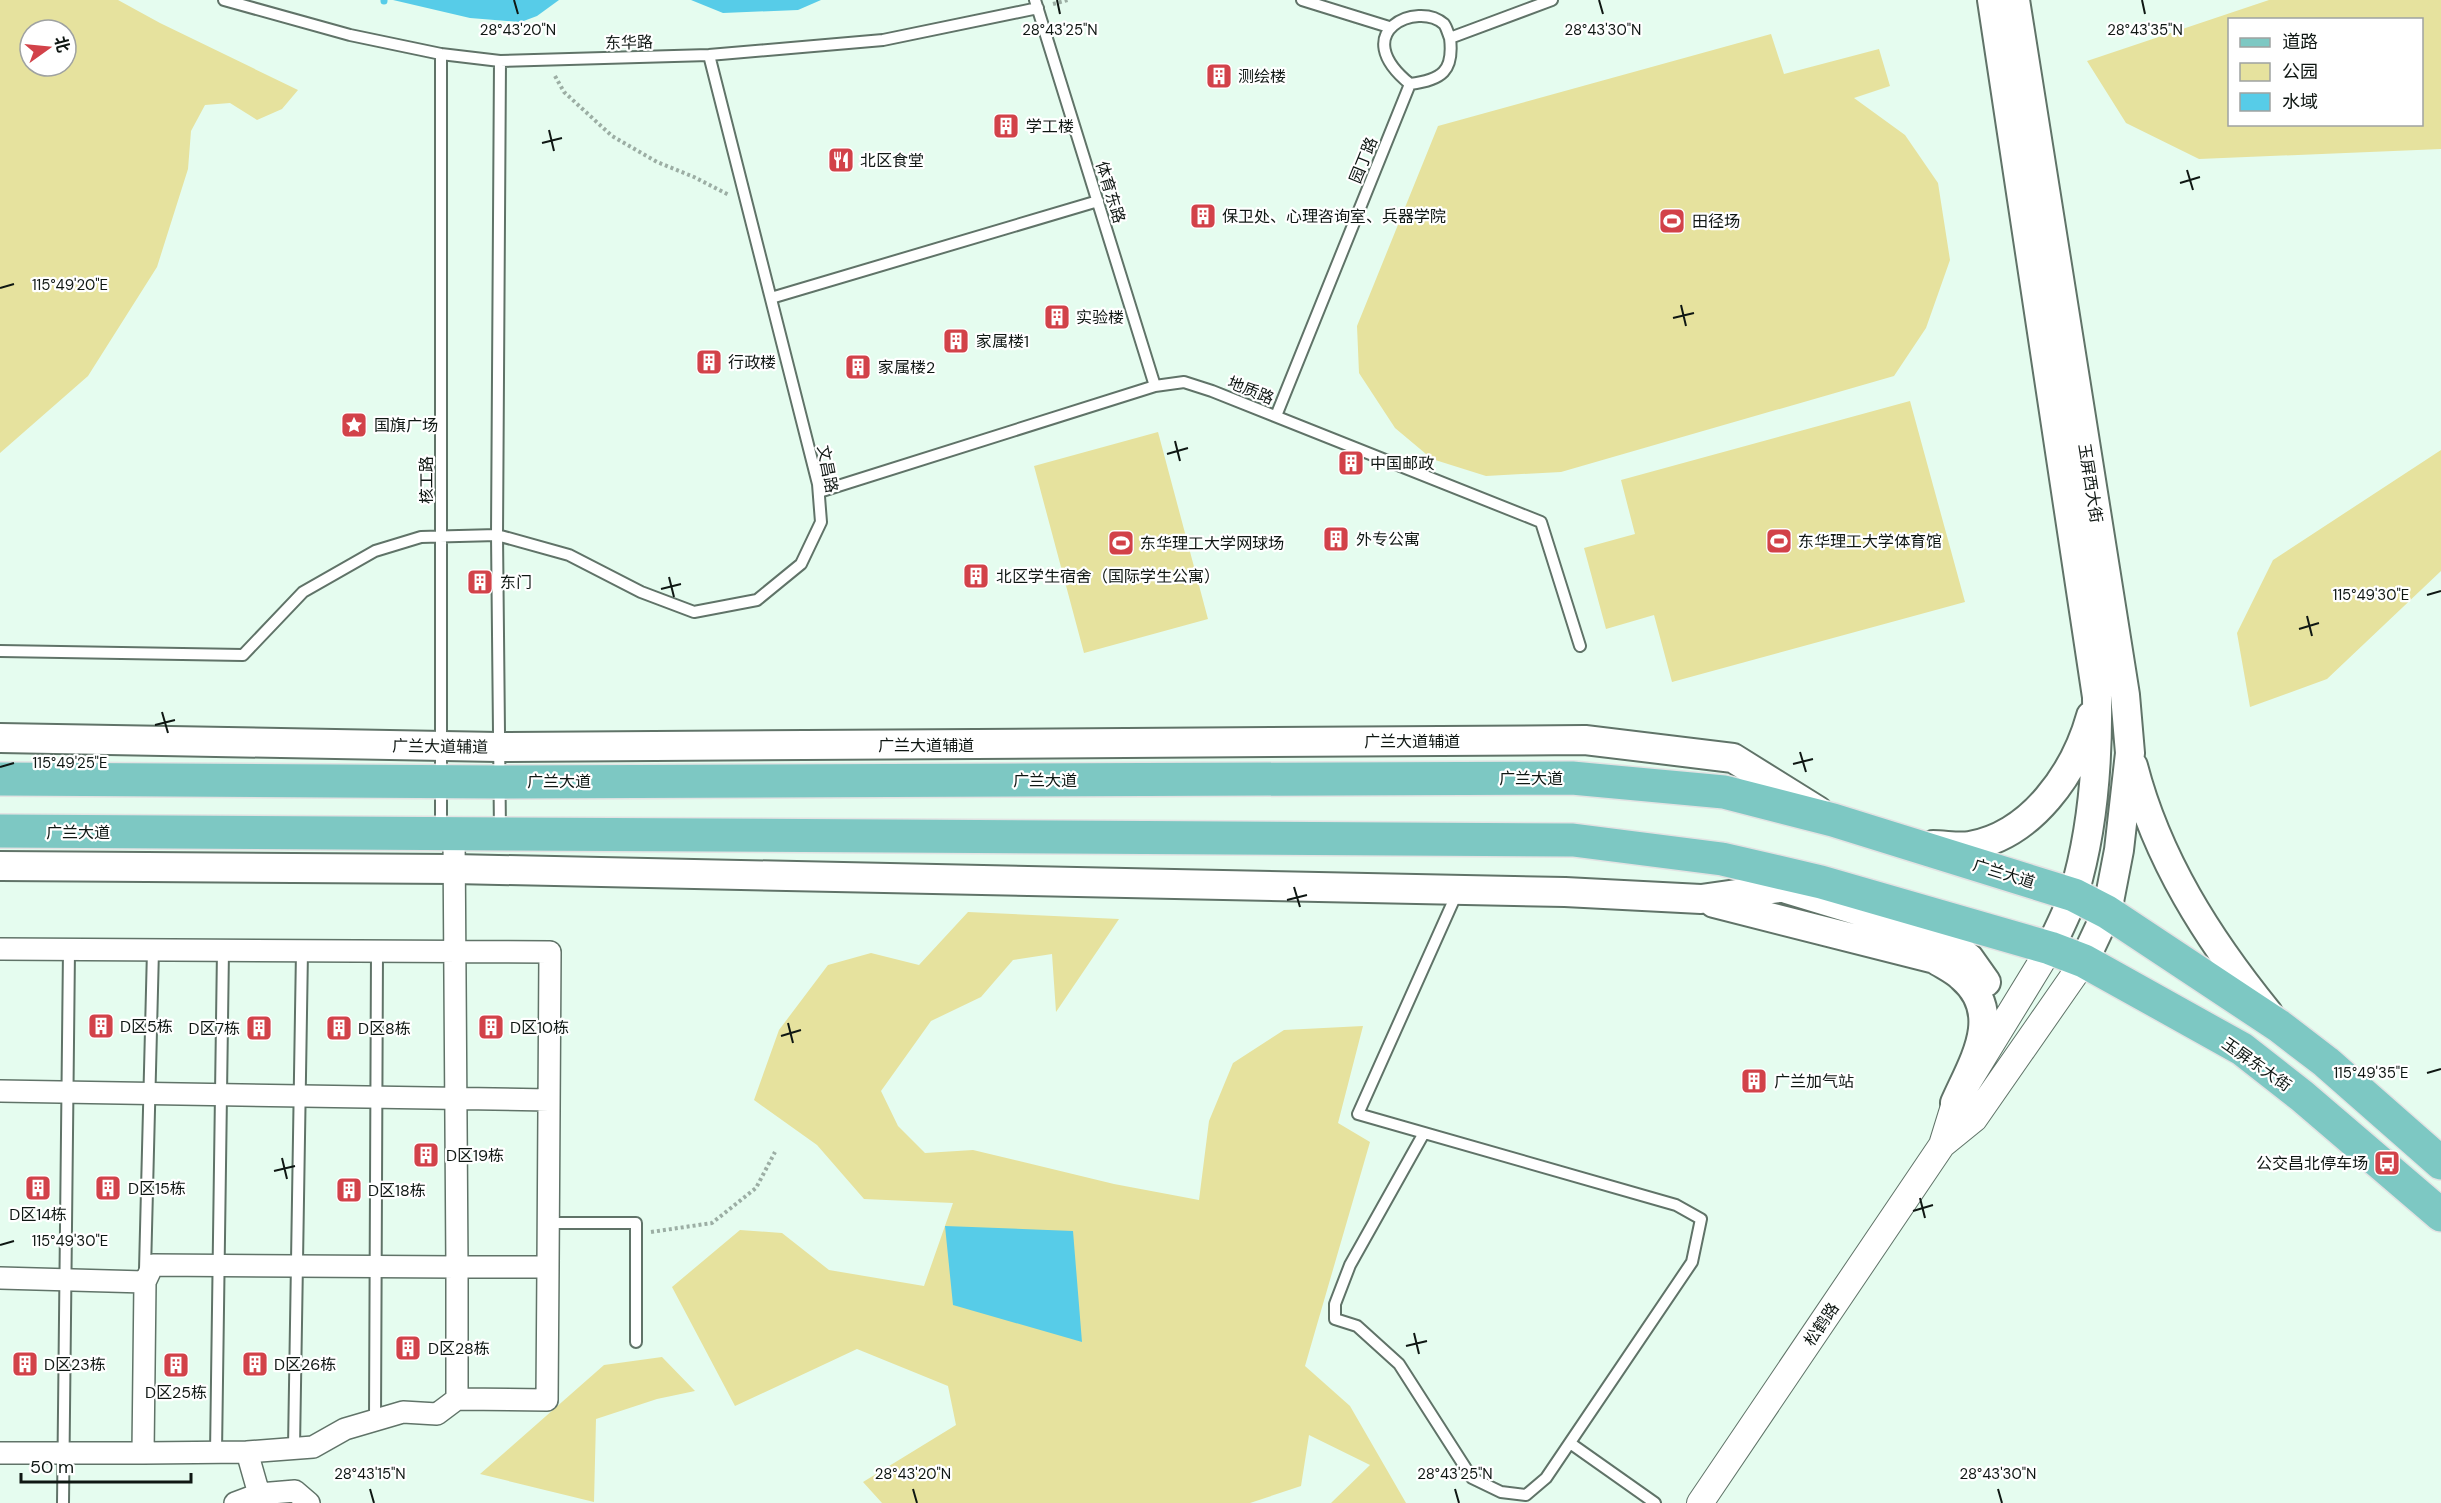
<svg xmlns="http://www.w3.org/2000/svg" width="2441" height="1503" viewBox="0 0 2441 1503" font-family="'DM Sans','Noto Sans SC',sans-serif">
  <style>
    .green { fill: #e6e29e; fill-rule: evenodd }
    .water { fill: #57cce8 }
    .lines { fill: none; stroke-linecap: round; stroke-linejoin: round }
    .stream { stroke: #57cce8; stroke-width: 7 }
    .service-casing { stroke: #607368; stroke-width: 14 }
    .minor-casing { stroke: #607368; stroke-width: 24 }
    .tertiary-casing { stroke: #607368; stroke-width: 28 }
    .secondary-casing { stroke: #607368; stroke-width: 32 }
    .primary-casing { stroke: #e2e3e3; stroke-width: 36 }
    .path { stroke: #9caea4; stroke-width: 4; stroke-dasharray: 3 3; stroke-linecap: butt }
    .service { stroke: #fff; stroke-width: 10 }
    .minor { stroke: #fff; stroke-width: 21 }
    .tertiary { stroke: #fff; stroke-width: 26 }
    .secondary { stroke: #fff; stroke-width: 28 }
    .primary { stroke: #7dc8c3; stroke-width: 33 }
    .ticks { fill: none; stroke: #0f1713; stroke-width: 2 }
    .labels { text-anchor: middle; stroke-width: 4.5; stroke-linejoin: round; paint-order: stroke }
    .street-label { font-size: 16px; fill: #0f1713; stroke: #fff }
    .poi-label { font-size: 16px; fill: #0f1713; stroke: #fff; text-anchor: start }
    .ticks-label { font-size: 15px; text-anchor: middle; fill: #0f1713; stroke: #fff; stroke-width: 4.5; stroke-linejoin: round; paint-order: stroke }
  </style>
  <rect width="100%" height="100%" fill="#e5fcef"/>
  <!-- green -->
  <path class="green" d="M0 0H118L160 23 298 90 282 109 257 120 230 103 205 105 191 131 188 169 157 267 88 376 0 453ZM30 30H66V66H30Z
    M2269 0H2441V149L2199 159 2126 123 2087 61ZM2230 20H2422V124H2230Z
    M1771 34 1784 74 1879 49 1890 86 1854 98 1905 135 1938 183 1950 260 1926 328 1894 376 1561 472 1486 476 1432 459 1395 428 1359 373 1357 326 1438 126Z
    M1910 401 1965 602 1672 682 1654 615 1606 629 1584 548 1635 534 1621 480Z
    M1158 432 1208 619 1084 653 1034 466Z
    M2441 450V571L2327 679 2250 707 2237 633 2273 560Z
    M968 912 1119 919 1056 1012 1052 954 1013 960 981 997 931 1021 881 1091 898 1126 925 1153 973 1150 1114 1184 1199 1200 1209 1121 1233 1063 1284 1030 1363 1026 1338 1123 1370 1142 1305 1366 1350 1406 1406 1503H1331L1370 1465 1309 1435 1301 1486 1250 1503H882L863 1482 956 1425 948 1386 857 1349 735 1406 672 1287 740 1230 782 1233 829 1270 924 1286 953 1203 864 1199 817 1145 754 1100 779 1030 828 965 871 953 919 965Z
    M662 1357 695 1391 657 1399 596 1419 594 1502 480 1474 604 1365Z"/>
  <!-- water -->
  <path class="water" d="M393 0H559L537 16 521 22 470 18Z
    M691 0H821L798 10 723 13Z
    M945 1226 1073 1231 1082 1342 953 1305Z"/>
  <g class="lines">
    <!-- stream -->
    <path class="stream" d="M384 1V0"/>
    <defs>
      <path id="service" d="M224 0 350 35 441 54 500 61 709 55 883 40 1038 8
        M1035 0 1155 386
        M1302 0 1389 27
        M1410 84C1346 32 1418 0 1444 24 1447 28 1448 34 1450 38
        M771 298 1098 201
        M1276 416 1410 84C1442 80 1454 71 1450 38L1552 0
        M819 492 1155 386 1184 382 1212 391 1541 522 1580 646
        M0 651 243 655 303 592 375 551 421 537 497 535 569 555 641 592 694 612 757 600 801 564 821 522 818 484 709 55
        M441 831V54
        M500 832 497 535 500 61
        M1424 1133 1350 1265 1335 1304V1319L1357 1326 1399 1364 1472 1478 1501 1492 1526 1495 1546 1478 1692 1262 1701 1219 1676 1205 1358 1114 1457 893
        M548 1223H636V1342
        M145 1270 153 950
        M375 1422 377 951
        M1570 1443 1655 1503
        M294 1448 302 951
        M216 1453 223 950
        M63 1503 69 950"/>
      <path id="minor" d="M0 949 550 952 548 1267H457V1399L437 1414 403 1412 345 1429 313 1447 247 1452
        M0 1091 549 1100
        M0 1278 145 1282 153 1265 457 1267 454 835
        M145 1282 143 1453 247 1452 259 1494 295 1491 309 1503
        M457 1399 547 1400 548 1267
        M0 1453H143
        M235 1503 259 1494"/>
      <path id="tertiary" d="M1942 1145 1974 1119 2084 961
        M1700 1503 1942 1145 1955 1103 2050 948"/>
      <path id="secondary" d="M1992 0 2097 697C2098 763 2093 830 2074 893 2068 912 2058 930 2050 948
        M2015 0 2125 695 2130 753 2119 850 2107 912 2084 961
        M0 738 498 747 1585 740 1733 758 1818 811
        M2133 766C2157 859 2208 939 2268 1013
        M1933 845C1945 845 1959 848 1970 846 2032 835 2075 773 2091 716
        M0 866 454 869 1565 892 1701 899 1814 883
        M1787 889 1942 936 1969 958 1986 982
        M1714 903 1935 959C1944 965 1955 970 1962 977 2005 1014 1973 1062 1955 1103"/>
      <path id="primary" d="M0 779 499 782 1572 778 1724 792 1833 820 2074 895 2107 912 2279 1026 2326 1062 2441 1163
        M0 831 1573 840 1722 859 1821 882 2050 948 2084 961 2242 1049 2302 1096 2441 1215"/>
    </defs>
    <!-- service casing -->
    <use href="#service" class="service-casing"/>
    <!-- minor casing -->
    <use href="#minor" class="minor-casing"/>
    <!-- tertiary casing -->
    <use href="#tertiary" class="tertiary-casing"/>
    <!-- secondary casing -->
    <use href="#secondary" class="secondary-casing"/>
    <!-- primary casing -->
    <use href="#primary" class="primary-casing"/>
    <!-- path -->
    <path class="path" d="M1053 4 1068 0
      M555 76 564 92 612 136 657 162 694 177 729 195
      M651 1232 712 1223 756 1188 775 1152"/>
    <!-- service -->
    <use href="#service" class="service"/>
    <!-- minor -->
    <use href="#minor" class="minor"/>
    <!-- tertiary -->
    <use href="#tertiary" class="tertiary"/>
    <!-- secondary -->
    <use href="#secondary" class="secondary"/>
    <!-- primary -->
    <use href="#primary" class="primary"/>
  </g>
  <!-- ticks -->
  <path class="ticks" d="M514 0 518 14M1057 0 1060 14M1599 0 1603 14M2142 0 2145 14M549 130 554 151M542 143 562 138M2187 170 2193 190M2180 183 2200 177M0 288 14 284M1681 305 1686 326M1673 318 1694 313M1175 441 1180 461M1167 454 1188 448M669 577 674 597M661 589 681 584M2427 595 2441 591M2307 616 2312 636M2299 629 2319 623M162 712 168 733M155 725 175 720M1800 752 1806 772M1793 764 1813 759M0 767 14 763M1294 887 1300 907M1287 900 1307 895M788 1023 793 1043M781 1036 801 1030M2427 1073 2441 1069M282 1158 287 1179M274 1171 295 1166M1920 1198 1925 1218M1913 1211 1933 1205M0 1245 14 1241M1414 1333 1419 1354M1406 1346 1427 1341M370 1489 374 1503M913 1489 917 1503M1455 1489 1459 1503M1998 1489 2002 1503"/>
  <!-- icons -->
  <defs>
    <symbol id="building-square" viewBox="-11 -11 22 22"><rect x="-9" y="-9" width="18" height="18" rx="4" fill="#d24249" stroke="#fff"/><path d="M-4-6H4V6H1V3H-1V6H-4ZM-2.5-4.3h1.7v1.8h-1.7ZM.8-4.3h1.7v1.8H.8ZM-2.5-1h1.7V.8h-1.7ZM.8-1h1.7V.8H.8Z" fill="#fff"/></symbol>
    <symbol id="restaurant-square" viewBox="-11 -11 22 22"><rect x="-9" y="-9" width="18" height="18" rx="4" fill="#d24249" stroke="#fff"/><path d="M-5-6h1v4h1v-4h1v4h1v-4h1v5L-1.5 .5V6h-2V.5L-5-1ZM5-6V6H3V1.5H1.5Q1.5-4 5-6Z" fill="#fff"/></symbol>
    <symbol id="stadium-square" viewBox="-11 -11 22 22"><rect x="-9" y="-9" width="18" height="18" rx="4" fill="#d24249" stroke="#fff"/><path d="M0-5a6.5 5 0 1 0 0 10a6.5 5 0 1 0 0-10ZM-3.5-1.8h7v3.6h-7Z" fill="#fff"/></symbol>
    <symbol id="sight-square" viewBox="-11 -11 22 22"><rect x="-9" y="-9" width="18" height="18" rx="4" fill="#d24249" stroke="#fff"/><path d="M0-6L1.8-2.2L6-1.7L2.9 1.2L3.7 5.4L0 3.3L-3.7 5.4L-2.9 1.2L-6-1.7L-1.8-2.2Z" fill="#fff"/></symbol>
    <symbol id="bus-square" viewBox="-11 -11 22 22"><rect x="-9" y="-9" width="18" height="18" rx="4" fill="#d24249" stroke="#fff"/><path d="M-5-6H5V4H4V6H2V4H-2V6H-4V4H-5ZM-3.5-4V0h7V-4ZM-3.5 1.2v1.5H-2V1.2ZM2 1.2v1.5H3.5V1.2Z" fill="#fff"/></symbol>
  </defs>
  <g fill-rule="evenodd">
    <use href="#building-square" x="1204" y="61" width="30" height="30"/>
    <use href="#building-square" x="991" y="111" width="30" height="30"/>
    <use href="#restaurant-square" x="826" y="145" width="30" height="30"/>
    <use href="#building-square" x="1188" y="201" width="30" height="30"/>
    <use href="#stadium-square" x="1657" y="206" width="30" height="30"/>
    <use href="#building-square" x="1042" y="302" width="30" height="30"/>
    <use href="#building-square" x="941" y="326" width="30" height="30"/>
    <use href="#building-square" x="694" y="347" width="30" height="30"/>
    <use href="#building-square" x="843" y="352" width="30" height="30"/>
    <use href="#sight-square" x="339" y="410" width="30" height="30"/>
    <use href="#building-square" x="1336" y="448" width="30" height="30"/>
    <use href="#building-square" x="1321" y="524" width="30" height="30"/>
    <use href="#stadium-square" x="1764" y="526" width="30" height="30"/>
    <use href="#stadium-square" x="1106" y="528" width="30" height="30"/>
    <use href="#building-square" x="961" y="561" width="30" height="30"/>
    <use href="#building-square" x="465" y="567" width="30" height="30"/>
    <use href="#building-square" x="86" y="1011" width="30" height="30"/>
    <use href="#building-square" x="476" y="1012" width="30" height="30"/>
    <use href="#building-square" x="244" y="1013" width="30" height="30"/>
    <use href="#building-square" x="324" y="1013" width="30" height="30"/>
    <use href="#building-square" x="1739" y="1066" width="30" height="30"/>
    <use href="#building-square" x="411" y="1140" width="30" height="30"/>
    <use href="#bus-square" x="2372" y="1148" width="30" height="30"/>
    <use href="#building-square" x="23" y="1173" width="30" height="30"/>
    <use href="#building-square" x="93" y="1173" width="30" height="30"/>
    <use href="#building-square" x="334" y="1175" width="30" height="30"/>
    <use href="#building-square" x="393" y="1333" width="30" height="30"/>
    <use href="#building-square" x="10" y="1349" width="30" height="30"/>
    <use href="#building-square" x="240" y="1349" width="30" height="30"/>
    <use href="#building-square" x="161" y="1350" width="30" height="30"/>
  </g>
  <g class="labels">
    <!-- street labels -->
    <g class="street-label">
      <text transform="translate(629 42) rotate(-1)" y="6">东华路</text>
      <text transform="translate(1363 160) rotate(-68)" y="6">园丁路</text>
      <text transform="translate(1111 192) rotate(73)" y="6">体育东路</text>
      <text transform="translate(1251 390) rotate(22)" y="6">地质路</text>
      <text transform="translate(828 469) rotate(79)" y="6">文昌路</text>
      <text transform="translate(426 480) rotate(-90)" y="6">核工路</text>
      <text transform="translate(2091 483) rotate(81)" y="6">玉屏西大街</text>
      <text x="1412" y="747">广兰大道辅道</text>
      <text x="926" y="751">广兰大道辅道</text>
      <text transform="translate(440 746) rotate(1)" y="6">广兰大道辅道</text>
      <text x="1531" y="784">广兰大道</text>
      <text x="1045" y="786">广兰大道</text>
      <text x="559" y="787">广兰大道</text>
      <text x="78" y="838">广兰大道</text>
      <text transform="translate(2004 873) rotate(17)" y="6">广兰大道</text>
      <text transform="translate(2257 1064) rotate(35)" y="6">玉屏东大街</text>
      <text transform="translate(1821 1324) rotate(-56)" y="6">松鹤路</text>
    </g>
    <!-- poi labels -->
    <g class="poi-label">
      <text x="1238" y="82">测绘楼</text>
      <text x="1026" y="132">学工楼</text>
      <text x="860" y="166">北区食堂</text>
      <text x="1222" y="222">保卫处、心理咨询室、兵器学院</text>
      <text x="1692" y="227">田径场</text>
      <text x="1076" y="323">实验楼</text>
      <text x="976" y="347">家属楼1</text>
      <text x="728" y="368">行政楼</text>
      <text x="878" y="373">家属楼2</text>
      <text x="374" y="431">国旗广场</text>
      <text x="1370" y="469">中国邮政</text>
      <text x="1356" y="545">外专公寓</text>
      <text x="1798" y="547">东华理工大学体育馆</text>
      <text x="1140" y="549">东华理工大学网球场</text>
      <text x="996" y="582">北区学生宿舍（国际学生公寓）</text>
      <text x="500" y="588">东门</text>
      <text x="120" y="1032">D区5栋</text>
      <text x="510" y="1033">D区10栋</text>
      <text x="240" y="1034" text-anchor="end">D区7栋</text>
      <text x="358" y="1034">D区8栋</text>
      <text x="1774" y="1087">广兰加气站</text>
      <text x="446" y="1161">D区19栋</text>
      <text x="2368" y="1169" text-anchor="end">公交昌北停车场</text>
      <text x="128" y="1194">D区15栋</text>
      <text x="368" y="1196">D区18栋</text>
      <text x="38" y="1220" text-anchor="middle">D区14栋</text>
      <text x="428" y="1354">D区28栋</text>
      <text x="44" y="1370">D区23栋</text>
      <text x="274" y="1370">D区26栋</text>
      <text x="176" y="1398" text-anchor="middle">D区25栋</text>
    </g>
  </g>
  <g class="ticks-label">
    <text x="518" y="35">28°43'20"N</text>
    <text x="1060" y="35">28°43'25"N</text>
    <text x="1603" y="35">28°43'30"N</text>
    <text x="2145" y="35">28°43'35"N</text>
    <text x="70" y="290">115°49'20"E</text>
    <text x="2371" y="600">115°49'30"E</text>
    <text x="70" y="768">115°49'25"E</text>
    <text x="2371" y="1078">115°49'35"E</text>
    <text x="70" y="1246">115°49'30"E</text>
    <text x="370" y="1479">28°43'15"N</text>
    <text x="913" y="1479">28°43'20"N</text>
    <text x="1455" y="1479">28°43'25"N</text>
    <text x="1998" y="1479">28°43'30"N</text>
  </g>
  <!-- legend -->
  <rect x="2228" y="18" width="195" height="108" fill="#ffffff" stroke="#9fa2a1" stroke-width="1.5"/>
  <rect x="2240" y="38" width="30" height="9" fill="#7dc8c3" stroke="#9fa2a1" stroke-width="1.5"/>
  <text x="2282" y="48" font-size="18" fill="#0f1713">道路</text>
  <rect x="2240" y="63" width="30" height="18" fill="#e6e29e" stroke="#9fa2a1" stroke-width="1.5"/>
  <text x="2282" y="78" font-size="18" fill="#0f1713">公园</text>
  <rect x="2240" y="93" width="30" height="18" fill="#57cce8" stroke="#9fa2a1" stroke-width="1.5"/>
  <text x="2282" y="108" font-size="18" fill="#0f1713">水域</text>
  <!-- north arrow -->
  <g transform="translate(48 48) rotate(75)"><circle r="28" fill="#ffffff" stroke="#9fa2a1" stroke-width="1.5"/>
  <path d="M0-4.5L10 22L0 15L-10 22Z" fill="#d24249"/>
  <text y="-9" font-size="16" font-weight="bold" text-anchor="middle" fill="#0f1713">北</text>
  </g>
  <!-- scale -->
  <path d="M21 1473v9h170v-9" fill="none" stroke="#0f1713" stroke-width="3"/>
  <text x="30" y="1473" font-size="18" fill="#0f1713" stroke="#ffffff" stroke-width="4.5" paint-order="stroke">50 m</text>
</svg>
